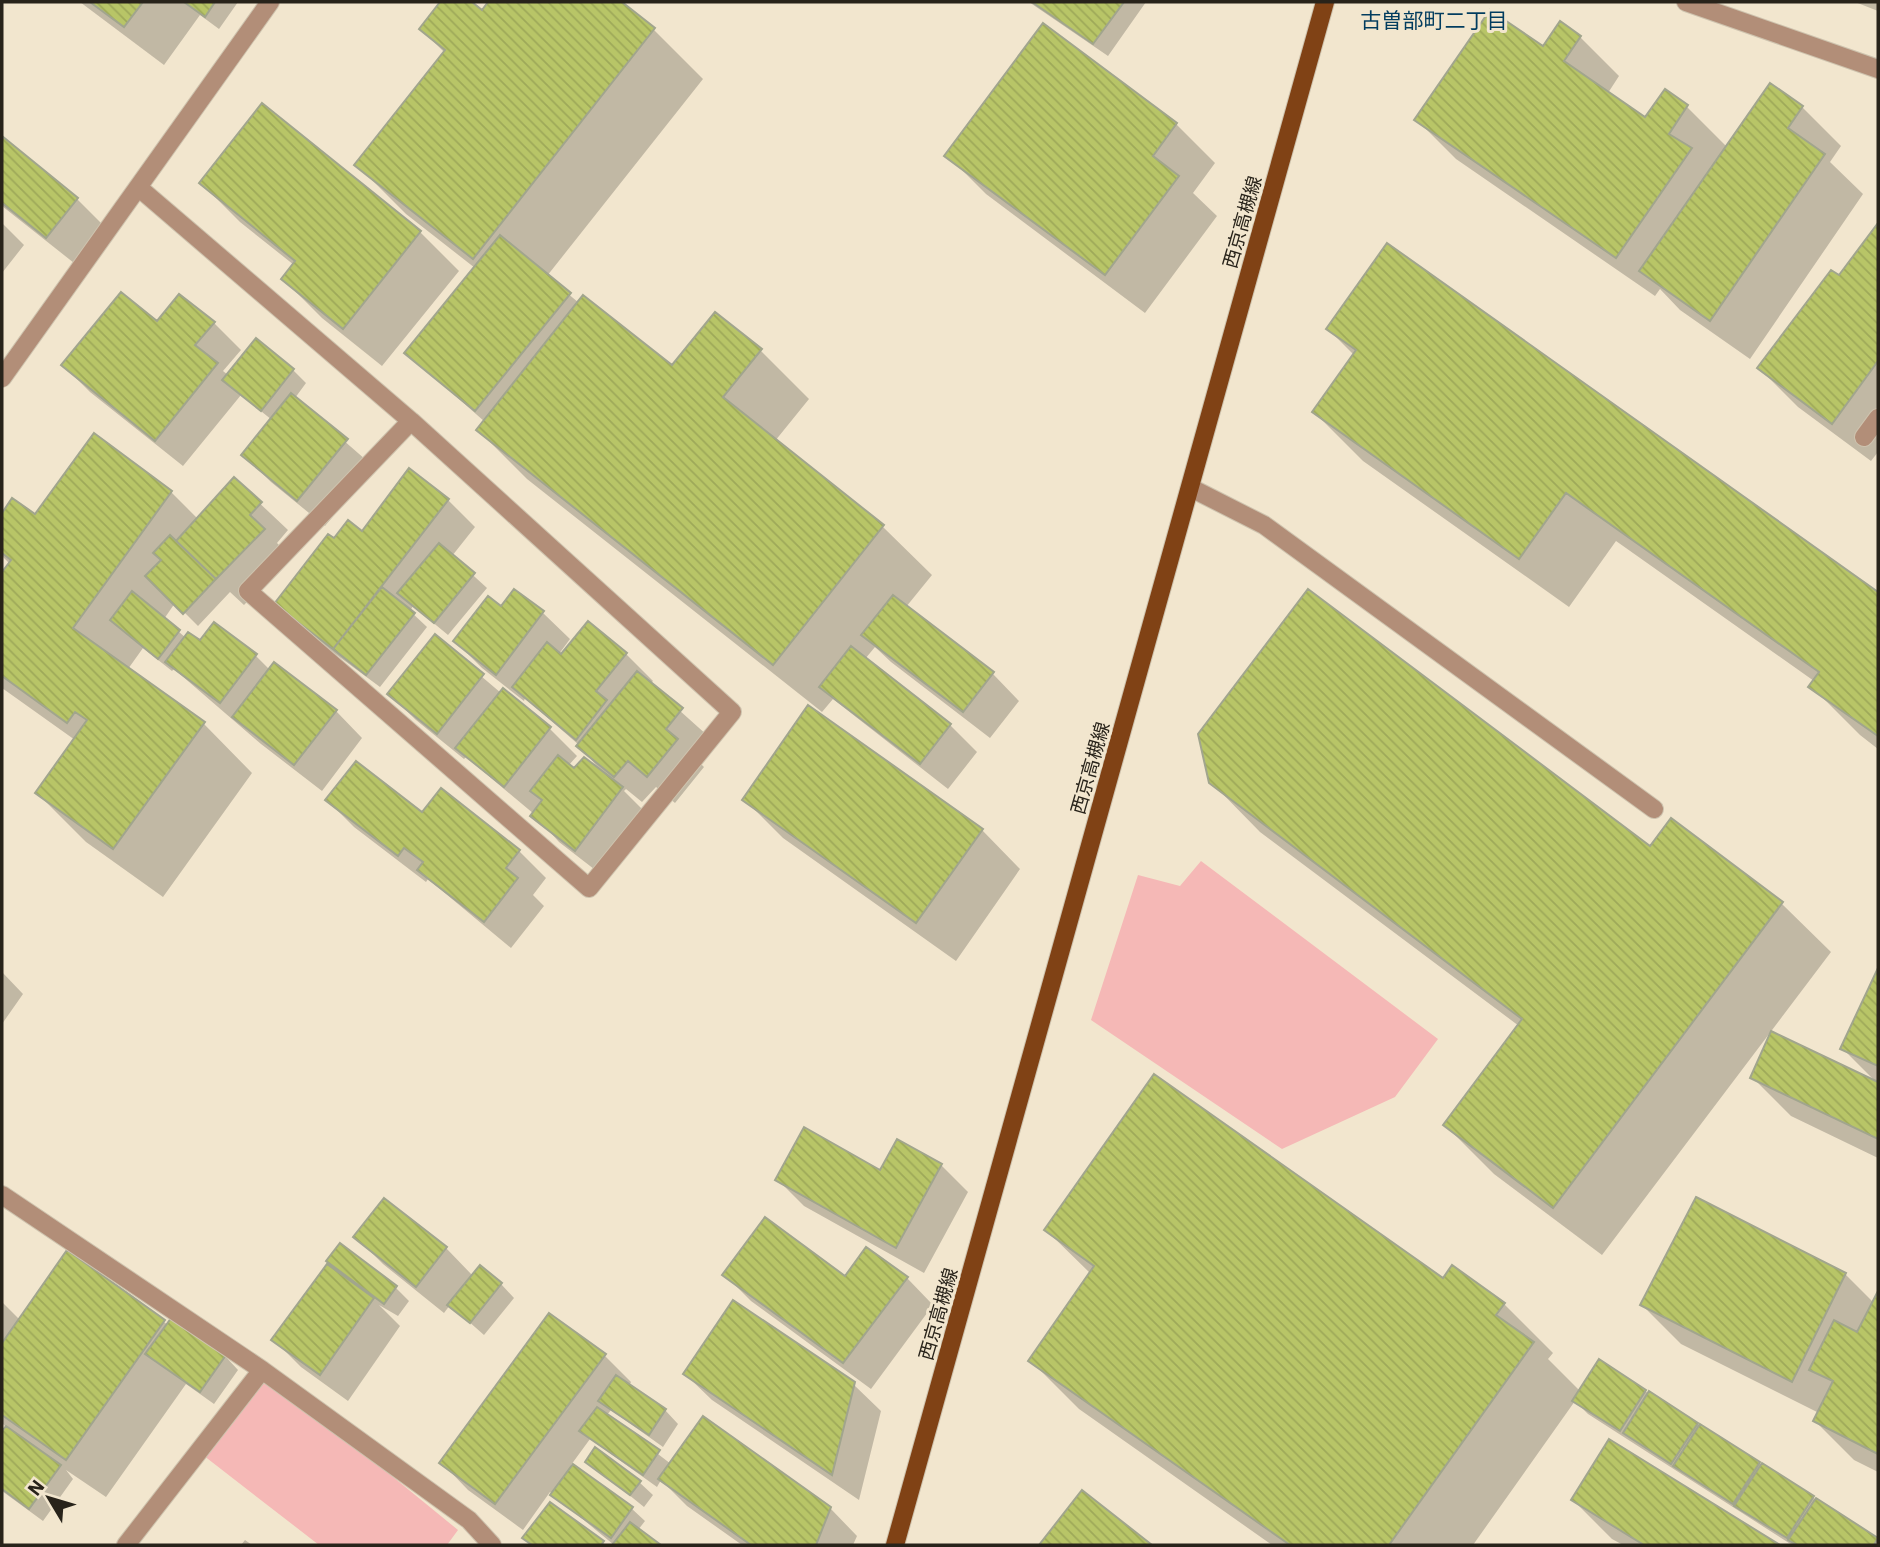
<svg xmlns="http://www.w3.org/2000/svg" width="1880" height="1547" viewBox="0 0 1880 1547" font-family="'IBM Plex Sans','Noto Sans JP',sans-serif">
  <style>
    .green { fill: #f5b8b6 }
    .shadow { fill: #0003 }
    .building { fill: url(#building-back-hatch); stroke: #a1a58d; stroke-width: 2 }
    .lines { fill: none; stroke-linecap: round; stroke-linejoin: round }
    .lane-casing { stroke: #cec3ae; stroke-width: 20 }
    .street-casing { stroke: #cec3ae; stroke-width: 20 }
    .primary-casing { stroke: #cec3ae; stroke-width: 20 }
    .lane { stroke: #b28e78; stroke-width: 18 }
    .street { stroke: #b28e78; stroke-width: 18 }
    .primary { stroke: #804215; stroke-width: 18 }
    .labels { text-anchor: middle; stroke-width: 6; stroke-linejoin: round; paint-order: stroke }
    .street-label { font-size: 19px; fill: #28231a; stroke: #f2e6ce }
    .neighbourhood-label { font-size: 21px; fill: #023c5e; stroke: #f2e6ce }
  </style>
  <defs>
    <pattern id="building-back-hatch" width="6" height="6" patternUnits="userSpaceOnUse" patternTransform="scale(1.75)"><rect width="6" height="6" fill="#b8c567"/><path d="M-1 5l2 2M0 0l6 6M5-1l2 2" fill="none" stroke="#9ea959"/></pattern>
  </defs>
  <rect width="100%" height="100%" fill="#f2e6ce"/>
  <!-- green -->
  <path class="green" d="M1201 861 1438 1039 1395 1097 1282 1149 1091 1020 1138 875 1180 886Z
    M262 1370 458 1530 447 1545H319L199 1452Z"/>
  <!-- shadow -->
  <path class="shadow" d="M80 2H238L219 29 200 15 164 65Z
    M443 2H469L482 12 490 2H619L654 30 703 79 547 276 579 303 672 368 760 350 809 399 775 441 883 527 932 575 906 607 993 674 1019 701 990 738 891 662 875 647 865 659 950 725 977 752 948 789 833 699 822 712 527 479 478 430 485 422 407 353 475 268 406 214 357 165 445 53 421 29Z
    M1029 2H1146L1108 56Z
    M1855 2H1878V11Z
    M1560 24 1580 37 1619 76 1608 93 1646 119 1686 106 1727 147 1802 107 1841 146 1830 162 1863 194 1750 359 1680 310 1660 289 1655 296 1456 159 1417 120 1543 49Z
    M1043 26 1176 124 1215 163 1193 193 1217 216 1145 313 986 194 947 155Z
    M263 105 420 232 459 271 382 366 322 318 283 279 294 265 240 222 201 183Z
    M2 138 77 199 104 226 74 263 2 206Z
    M2 223 24 245 2 273Z
    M1878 226V452L1871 461 1798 407 1759 368 1839 278Z
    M1387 246 1878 594V749L1860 735 1811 686 1814 681 1616 541 1569 607 1363 461 1314 412 1354 355 1328 329Z
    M214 323 241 350 223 371 228 375 293 370 306 383 295 398 374 467 325 526 271 482 244 455 272 420 241 395 183 466 90 392 63 365 157 324Z
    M234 479 288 530 277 543 291 557 244 605 230 592 198 626 175 603 164 619 186 638 256 656 270 670 336 711 362 738 322 791 261 744 174 669 172 671 143 648 128 669 204 724 252 773 163 897 86 842 37 793 75 740 2 688V576L10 564 2 556V516L12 501 35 517 171 492 198 519Z
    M448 500 475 527 452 556 487 588 448 635 413 606 410 611 427 627 380 687 303 630 277 603 334 541Z
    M515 591 543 613 570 639 556 658 626 654 653 681 650 684 708 736 693 756 704 767 675 803 656 787 642 802 626 789 624 791 649 816 603 876 559 842 534 814 466 757 464 759 416 720 389 694 435 637 501 693 503 691 550 729 577 756 568 766 575 771 605 776 579 745 525 698 524 701 482 668 455 641 501 608Z
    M1211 782 1650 848 1782 904 1831 952 1602 1255 1494 1174 1445 1125 1519 1026 1260 832Z
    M441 790 519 851 546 878 533 895 544 906 511 948 428 879 426 882 354 827 327 800 422 815Z
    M744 799 982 830 1020 869 956 961 783 838Z
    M2 972 23 994 2 1024Z
    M1878 972V1158L1791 1116 1752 1077 1877 1083 1843 1049Z
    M941 1165 968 1192 924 1273 804 1206 777 1179Z
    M384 1200 446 1248 473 1276 501 1284 514 1298 484 1335 450 1305 444 1313 383 1264 356 1237Z
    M1046 1230 1443 1280 1452 1267 1504 1304 1553 1353 1548 1359 1581 1392 1645 1391 1878 1539V1545H1792L1588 1414 1575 1401 1473 1545H1272L1079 1409 1030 1360 1091 1274Z
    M68 1253 168 1325 225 1356 238 1370 214 1404 186 1384 106 1497 66 1470 73 1479 43 1521 2 1491V1435L7 1428 2 1423V1302L20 1320Z
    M328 1261 396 1288 409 1301 398 1316 379 1305 400 1326 348 1401 301 1367 274 1340 341 1273Z
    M1845 1274 1874 1303 1878 1295V1472L1854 1460 1815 1421 1819 1413 1681 1344 1642 1305Z
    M725 1275 907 1278 933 1305 871 1389 751 1301Z
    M604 1355 631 1382 629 1386 665 1410 678 1424 663 1447 611 1410 607 1415 671 1464 830 1508 857 1536 853 1545H742L687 1506 661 1480 657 1487 590 1439 571 1465 631 1508 645 1521 638 1530 658 1545H614L550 1492 523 1530 468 1490 442 1463Z
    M685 1374 853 1384 881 1411 859 1500 712 1400Z
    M1610 1441 1777 1545H1623L1612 1539 1573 1500Z
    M587 1461 639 1482 653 1495 644 1507Z
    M1082 1493 1149 1545H1041Z
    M550 1504 603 1543 606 1545H532L525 1538Z
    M245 1540 252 1545H241Z"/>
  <!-- building -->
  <path class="building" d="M90 2H143L124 27Z
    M184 2H215L205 17Z
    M440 2H472L482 10 488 2H622L655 28 473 259 354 165 445 50 419 29Z
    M1032 2H1124L1093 44Z
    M1490 10 1543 46 1560 21 1581 36 1564 61 1645 117 1665 89 1688 105 1669 134 1692 148 1616 258 1414 120Z
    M1043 23 1177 123 1153 156 1179 176 1105 275 944 156Z
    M1770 83 1803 106 1788 128 1825 154 1710 321 1639 271Z
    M262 103 421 231 343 329 281 279 295 261 199 183Z
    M2 136 78 198 46 238 2 203Z
    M1878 223V361L1832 424 1757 368 1831 270 1839 275Z
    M500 235 571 293 475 411 404 353Z
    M1387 243 1878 592V736L1808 687 1819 672 1566 493 1519 559 1312 412 1356 350 1326 329Z
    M121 292 157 321 179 294 215 322 195 345 218 363 155 441 61 365Z
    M583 295 672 365 715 312 762 349 723 397 884 525 773 665 476 430Z
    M256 338 294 369 261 411 222 380Z
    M291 393 348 439 297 501 241 455Z
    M94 433 172 491 73 628 205 722 113 849 35 793 87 720 75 712 67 723 2 676V572L11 560 2 553V513L12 498 35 514Z
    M409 468 449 499 333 649 274 604 328 534 334 538 348 520 362 531Z
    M234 477 262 502 250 515 265 529 216 579 176 541Z
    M170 535 216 579 183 614 145 576 161 560 153 553Z
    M439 543 475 573 434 623 397 593Z
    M382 587 415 613 366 675 333 649Z
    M514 589 544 611 496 675 453 641 488 596 501 606Z
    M1308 589 1650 846 1671 818 1783 902 1553 1208 1443 1125 1522 1019 1209 783 1198 734Z
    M132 591 180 630 158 659 110 620Z
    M893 595 994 672 963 712 861 635Z
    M588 621 627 653 596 691 607 700 576 740 512 687 547 642 561 654Z
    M214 622 257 654 220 703 165 662 188 632 200 640Z
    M435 634 484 674 437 734 387 694Z
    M851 646 951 724 920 764 819 687Z
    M274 662 337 710 294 765 232 717Z
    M637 671 683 708 666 729 678 739 647 777 628 761 614 777 576 746Z
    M503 688 551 727 504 787 455 748Z
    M808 705 983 829 916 923 742 800Z
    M558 755 574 768 584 757 623 787 575 851 530 816 542 800 530 791Z
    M356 761 422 812 441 788 520 850 506 868 518 878 484 922 417 870 423 862 404 848 398 856 325 800Z
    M1878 968V1066L1840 1049Z
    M1771 1031 1878 1082V1139L1750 1078Z
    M1154 1074 1443 1278 1452 1265 1505 1303 1496 1315 1534 1342 1389 1545H1290L1028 1361 1094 1266 1044 1230Z
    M804 1127 880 1170 897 1139 942 1164 896 1248 775 1180Z
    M1696 1197 1846 1273 1792 1382 1640 1305Z
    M384 1198 447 1247 416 1287 353 1237Z
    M765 1217 845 1276 866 1247 908 1277 843 1363 722 1275Z
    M340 1243 397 1286 384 1304 326 1261Z
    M67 1250 165 1320 66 1460 2 1415V1343Z
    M327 1264 374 1298 320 1375 271 1340Z
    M480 1265 502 1283 470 1323 447 1305Z
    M1878 1291V1454L1813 1421 1833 1381 1809 1370 1834 1320 1857 1332Z
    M733 1300 855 1382 832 1475 683 1374Z
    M549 1313 606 1354 495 1504 439 1463Z
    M172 1317 226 1355 200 1392 145 1354Z
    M1599 1359 1646 1390 1620 1431 1572 1401Z
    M616 1375 666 1409 649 1435 598 1401Z
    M1649 1391 1698 1423 1671 1464 1623 1433Z
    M597 1407 660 1450 643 1475 579 1431Z
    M703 1416 831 1507 816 1545H751L658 1479Z
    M1700 1424 1760 1462 1733 1504 1673 1466Z
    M6 1426 61 1465 29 1509 2 1489V1431Z
    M1609 1439 1780 1545H1644L1571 1500Z
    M595 1447 641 1481 630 1495 585 1462Z
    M1762 1463 1814 1496 1787 1538 1734 1506Z
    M573 1464 633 1507 611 1538 550 1495Z
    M1082 1490 1152 1545H1039Z
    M1816 1498 1878 1538 1874 1545H1797L1788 1540Z
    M550 1502 604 1541 601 1545H532L522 1538Z
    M630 1522 661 1545H612Z"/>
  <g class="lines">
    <defs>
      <path id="lane" d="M1191 488 1264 525 1654 809"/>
      <path id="street" d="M1686 2 1878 69
        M138 187 411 421 732 712 589 888 248 591 411 421
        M2 378 270 2
        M1864 437 1878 418
        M2 1195 262 1370 469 1520 492 1545
        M126 1545 262 1370"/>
      <path id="primary" d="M895 1545 1325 2"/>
    </defs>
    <!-- lane casing -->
    <use href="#lane" class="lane-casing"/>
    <!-- street casing -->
    <use href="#street" class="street-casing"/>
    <!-- primary casing -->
    <use href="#primary" class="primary-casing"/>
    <!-- lane -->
    <use href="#lane" class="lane"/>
    <!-- street -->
    <use href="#street" class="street"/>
    <!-- primary -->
    <use href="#primary" class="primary"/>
  </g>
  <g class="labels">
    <!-- street labels -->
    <g class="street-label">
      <text transform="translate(1242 222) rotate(-74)" y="7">西京高槻線</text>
      <text transform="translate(1090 768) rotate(-74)" y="7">西京高槻線</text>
      <text transform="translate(938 1314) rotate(-74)" y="7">西京高槻線</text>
    </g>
    <!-- neighbourhood labels -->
    <g class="neighbourhood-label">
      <text x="1434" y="28">古曽部町二丁目</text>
    </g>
  </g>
  <!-- border -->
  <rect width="1880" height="1547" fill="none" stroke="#28231a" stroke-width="7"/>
  <!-- north arrow -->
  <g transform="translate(49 1498) rotate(308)" stroke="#f2e6ce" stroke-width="5" paint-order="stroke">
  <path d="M0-5L12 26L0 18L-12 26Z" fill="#28231a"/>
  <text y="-10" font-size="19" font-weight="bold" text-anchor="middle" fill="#28231a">N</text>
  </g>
</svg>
